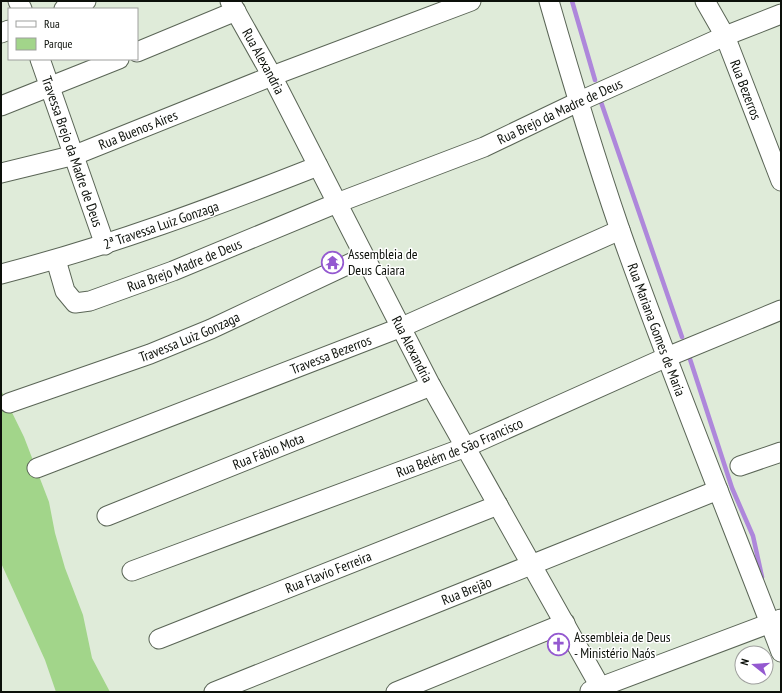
<svg xmlns="http://www.w3.org/2000/svg" width="782" height="693" viewBox="0 0 782 693" font-family="'PT Sans Narrow',sans-serif">
  <style>
    .green { fill: #a2d58a }
    .lines { fill: none; stroke-linecap: round; stroke-linejoin: round }
    .stream { stroke: #ae87db; stroke-width: 4.5 }
    .minor-casing { stroke: #5a6556; stroke-width: 21 }
    .minor { stroke: #fff; stroke-width: 19 }
    .labels { text-anchor: middle; stroke-width: 3; stroke-linejoin: round; paint-order: stroke }
    .street-label { font-size: 14px; fill: #0c100a; stroke: #fff }
    .poi-label { font-size: 14px; fill: #0c100a; stroke: #fff; text-anchor: start }
  </style>
  <rect width="100%" height="100%" fill="#dfebd9"/>
  <!-- green -->
  <path class="green" d="M1 390 24 437 49 502 55 533 65 568 83 615 92 658 110 692H56L45 660 1 563Z"/>
  <g class="lines">
    <!-- stream -->
    <path class="stream" d="M572 1 595 80
      M601 102 682 337
      M688 353 732 488 753 536 762 577"/>
    <defs>
      <g id="minor">
        <path d="M18 1 22 9"/>
        <path id="s1" d="M230 1 272 76 431 386 603 692"/>
        <path id="s2" d="M549 1C571 78 594 154 620 230 670 372 727 511 781 652"/>
        <path id="s3" d="M705 1 725 36 781 181"/>
        <path d="M64 9 86 1"/>
        <path d="M1 33 9 30"/>
        <path d="M137 52 236 11"/>
        <path id="s4" d="M40 59 105 245"/>
        <path d="M1 106 119 59"/>
        <path id="s5" d="M1 173 75 155 272 76 471 1"/>
        <path id="s6" d="M56 260 65 291 75 303 90 301 173 271 337 203 484 147 578 102 725 36 781 14"/>
        <path d="M1 274C110 246 214 207 318 166"/>
        <path id="s7" d="M9 403 150 354 211 329 364 257"/>
        <path d="M740 466 781 452"/>
        <path id="s8" d="M37 468 402 327 620 230"/>
        <path id="s9" d="M107 516 431 386"/>
        <path id="s10" d="M132 571 466 447 667 357 781 310"/>
        <path id="s11" d="M159 639 498 505"/>
        <path d="M590 691 781 619"/>
        <path id="s12" d="M214 692 718 490"/>
        <path d="M396 692 565 623"/>
      </g>
    </defs>
    <!-- minor casing -->
    <use href="#minor" class="minor-casing"/>
    <!-- minor -->
    <use href="#minor" class="minor"/>
  </g>
  <!-- icons -->
  <defs>
    <symbol id="temple-ring" viewBox="-11 -11 22 22"><circle r="9.5" fill="#fff" stroke="#9459d0" stroke-width="1.5"/><path d="M0-6L5-2H3V0L6.5 2.5H4V6H1.5V3h-3V6H-4V2.5H-6.5L-3 0V-2H-5Z" fill="#9459d0"/></symbol>
    <symbol id="church-ring" viewBox="-11 -11 22 22"><circle r="9.5" fill="#fff" stroke="#9459d0" stroke-width="1.5"/><path d="M-1.2-6h2.4v3.5h3.3v2.4h-3.3V6h-2.4V-.1h-3.3v-2.4h3.3Z" fill="#9459d0"/></symbol>
  </defs>
  <g fill-rule="evenodd">
    <use href="#temple-ring" x="320" y="250" width="25" height="25"/>
    <use href="#church-ring" x="546" y="632" width="25" height="25"/>
  </g>
  <g class="labels">
    <!-- street labels -->
    <g class="street-label">
      <text dy="5" stroke="none"><textPath href="#s1" startOffset="69">Rua Alexandria</textPath></text>
      <text dy="5" stroke="none"><textPath href="#s3" startOffset="98">Rua Bezerros</textPath></text>
      <text dy="5" stroke="none"><textPath href="#s6" startOffset="570">Rua Brejo da Madre de Deus</textPath></text>
      <text dy="5" stroke="none"><textPath href="#s5" startOffset="144">Rua Buenos Aires</textPath></text>
      <text dy="5" stroke="none"><textPath href="#s4" startOffset="98">Travessa Brejo da Madre de Deus</textPath></text>
      <text transform="translate(161 225) rotate(-19)" y="5">2ª Travessa Luiz Gonzaga</text>
      <text dy="5" stroke="none"><textPath href="#s6" startOffset="164">Rua Brejo Madre de Deus</textPath></text>
      <text dy="5" stroke="none"><textPath href="#s2" startOffset="346">Rua Mariana Gomes de Maria</textPath></text>
      <text dy="5" stroke="none"><textPath href="#s7" startOffset="192">Travessa Luiz Gonzaga</textPath></text>
      <text dy="5" stroke="none"><textPath href="#s1" startOffset="393">Rua Alexandria</textPath></text>
      <text dy="5" stroke="none"><textPath href="#s8" startOffset="315">Travessa Bezerros</textPath></text>
      <text dy="5" stroke="none"><textPath href="#s10" startOffset="350">Rua Belém de São Francisco</textPath></text>
      <text dy="5" stroke="none"><textPath href="#s9" startOffset="174">Rua Fábio Mota</textPath></text>
      <text dy="5" stroke="none"><textPath href="#s11" startOffset="182">Rua Flavio Ferreira</textPath></text>
      <text dy="5" stroke="none"><textPath href="#s12" startOffset="272">Rua Brejão</textPath></text>
    </g>
    <!-- poi labels -->
    <g class="poi-label">
      <text x="348" y="259">Assembleia de<tspan x="348" dy="16">Deus Caiara</tspan></text>
      <text x="574" y="642">Assembleia de Deus<tspan x="574" dy="16">- Ministério Naós</tspan></text>
    </g>
  </g>
  <!-- border -->
  <rect width="782" height="693" fill="none" stroke="#0c100a" stroke-width="4"/>
  <!-- legend -->
  <rect x="8" y="8" width="130" height="52" fill="#ffffff" stroke="#9e9f9d"/>
  <rect x="16" y="21" width="20" height="6" fill="#ffffff" stroke="#9e9f9d"/>
  <text x="44" y="28" font-size="12" fill="#0c100a">Rua</text>
  <rect x="16" y="38" width="20" height="12" fill="#a2d58a" stroke="#9e9f9d"/>
  <text x="44" y="48" font-size="12" fill="#0c100a">Parque</text>
  <!-- north arrow -->
  <g transform="translate(754 665) rotate(287)"><circle r="19" fill="#ffffff" stroke="#9e9f9d"/>
  <path d="M0-3L7 15L0 10L-7 15Z" fill="#9459d0"/>
  <text y="-6" font-size="11" font-weight="bold" text-anchor="middle" fill="#0c100a">N</text>
  </g>
</svg>
